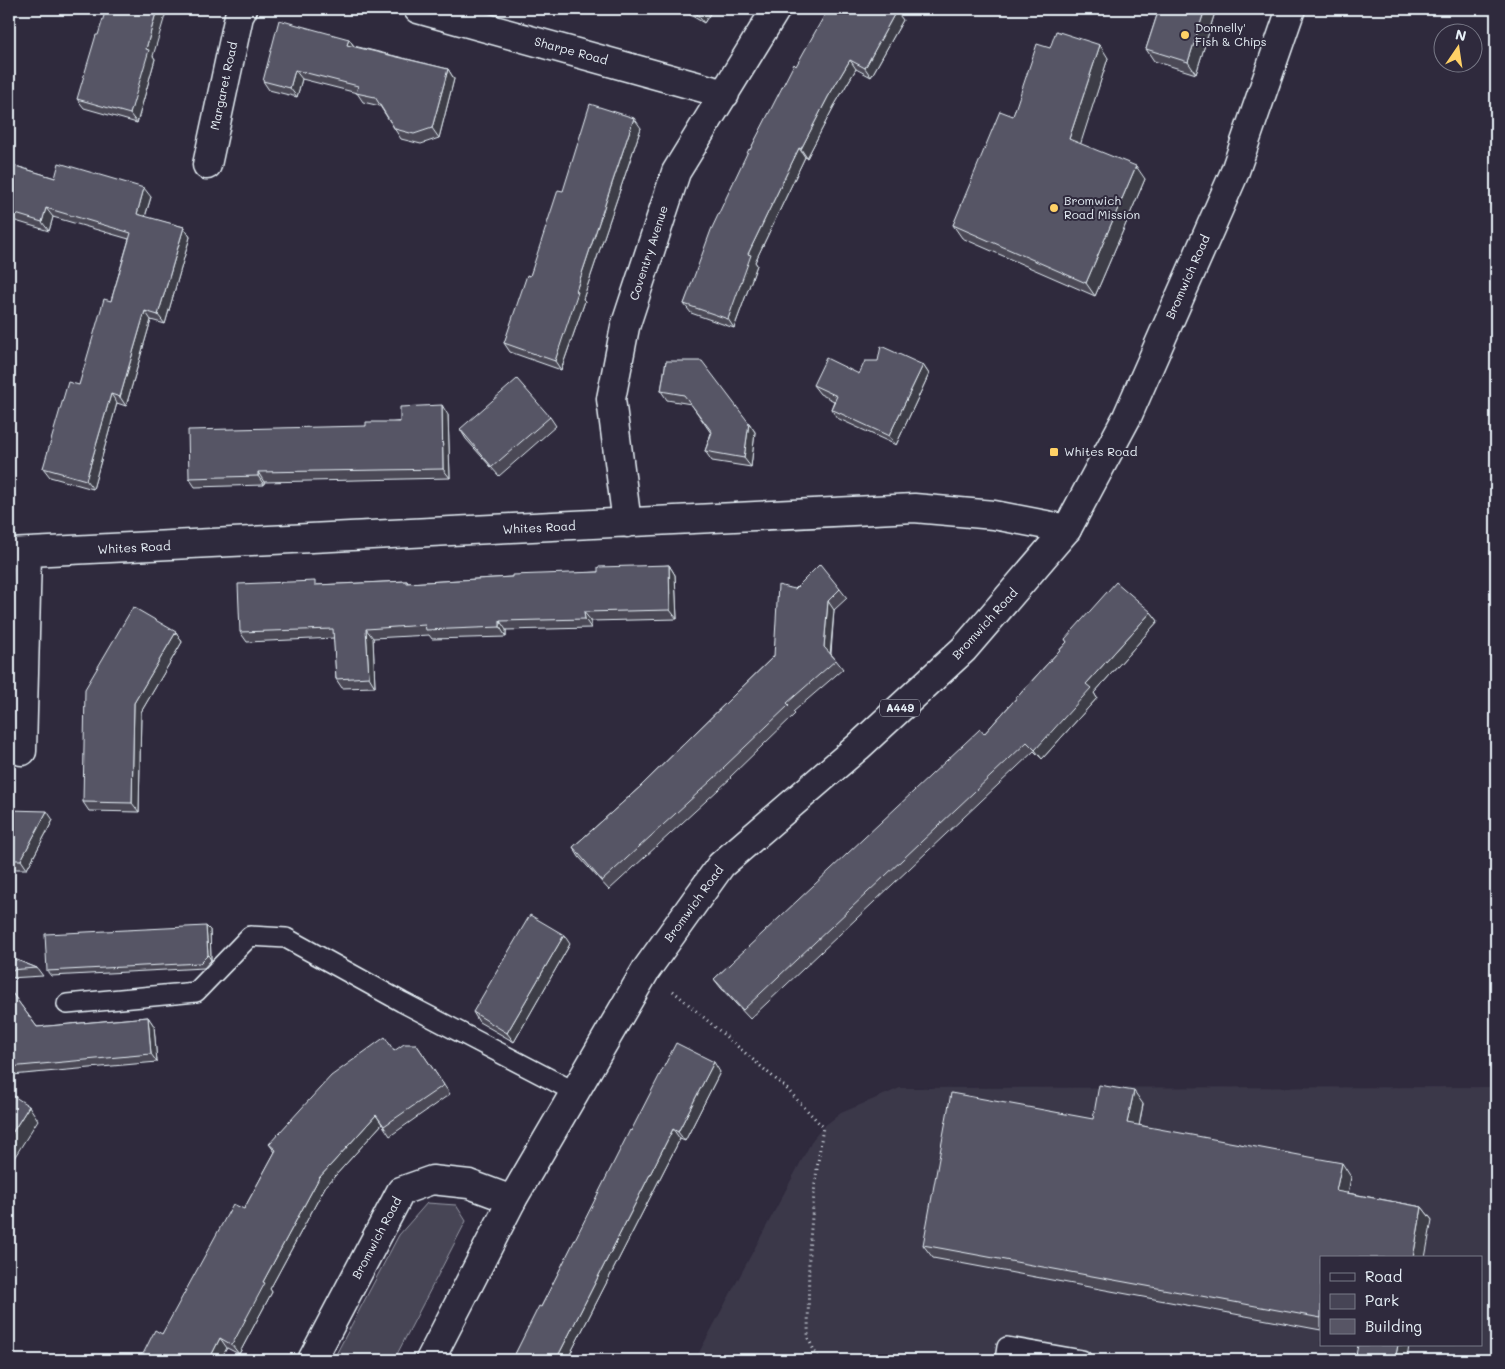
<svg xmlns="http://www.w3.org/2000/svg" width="1505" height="1369" viewBox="0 0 1505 1369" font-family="Mali,sans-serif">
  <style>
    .built { fill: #3b3749; fill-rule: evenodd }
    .green { fill: #464455; stroke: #979aa6 }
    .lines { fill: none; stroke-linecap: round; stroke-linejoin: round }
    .lane-casing { stroke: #e8f1f8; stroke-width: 22 }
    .street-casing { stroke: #e8f1f8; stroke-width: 31 }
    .primary-casing { stroke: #e8f1f8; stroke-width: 31 }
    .path { stroke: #e8f1f8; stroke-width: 3; stroke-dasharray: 1 4; stroke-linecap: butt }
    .lane { stroke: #2f2a3d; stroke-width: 19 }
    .street { stroke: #2f2a3d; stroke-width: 28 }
    .primary { stroke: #2f2a3d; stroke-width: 28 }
    .wall { fill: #4b4957; stroke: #e8f1f8 }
    .shaded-wall { fill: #3d3c47; stroke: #e8f1f8 }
    .building { fill: #575565; stroke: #e8f1f8 }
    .poi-dot { fill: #ffd166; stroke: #2f2a3d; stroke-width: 2 }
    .labels { text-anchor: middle; stroke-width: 4; stroke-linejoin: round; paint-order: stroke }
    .shield { fill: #2f2a3d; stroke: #b0b5c0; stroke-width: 1 }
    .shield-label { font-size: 11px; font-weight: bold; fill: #e8f1f8 }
    .poi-label { font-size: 12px; fill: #e8f1f8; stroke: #2f2a3d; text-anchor: start }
    .street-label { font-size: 12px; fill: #e8f1f8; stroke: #2f2a3d }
  </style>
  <rect width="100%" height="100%" fill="#2f2a3d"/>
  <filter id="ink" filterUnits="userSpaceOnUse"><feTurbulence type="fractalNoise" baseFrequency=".02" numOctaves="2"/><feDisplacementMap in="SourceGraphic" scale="10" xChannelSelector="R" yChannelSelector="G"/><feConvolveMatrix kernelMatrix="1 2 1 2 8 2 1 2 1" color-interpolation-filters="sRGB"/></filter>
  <g filter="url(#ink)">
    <!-- built -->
    <path class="built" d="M1496 1087V1360H695L813 1139 823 1127 841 1113 900 1088ZM1321 1258H1481V1345H1321Z"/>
    <!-- green -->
    <path class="green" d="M427 1203 456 1205 466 1221 394 1360H333L399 1235Z"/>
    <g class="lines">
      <defs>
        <path id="lane" d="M67 1004 196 992 250 936 286 938 402 1002 575 1092
          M1005 1360 1007 1347 1082 1360"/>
        <path id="street" d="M418 9 725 94
          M207 165 239 16 243 9
          M627 523 611 399 625 327 676 172 776 9
          M9 553 914 508 994 515 1067 529
          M22 751 27 554
          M312 1360 401 1191 432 1180 469 1184 512 1200"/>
        <path id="primary" d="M430 1360 512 1200 646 970 721 865 858 747 964 649 1067 529 1127 417 1234 174 1291 9"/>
      </defs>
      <!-- lane casing -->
      <use href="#lane" class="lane-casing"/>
      <!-- street casing -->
      <use href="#street" class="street-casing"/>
      <!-- primary casing -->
      <use href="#primary" class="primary-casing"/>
      <!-- path -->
      <path class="path" d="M673 991 786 1088 823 1127 815 1183 809 1251 808 1338 819 1360"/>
      <!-- lane -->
      <use href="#lane" class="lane"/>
      <!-- street -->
      <use href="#street" class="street"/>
      <!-- primary -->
      <use href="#primary" class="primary"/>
    </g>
    <!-- wall -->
    <path class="wall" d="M680 9H713L704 23Z
      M1159 9H1216L1196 74 1154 61 1146 49Z
      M894 10 903 20 871 77 856 69 834 106 807 158 805 157 755 262 757 265 734 328 691 313 684 304 750 150 796 66Z
      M349 39 354 46 448 69 454 79 439 138 421 144 401 139 380 106 363 102 357 93 302 79 297 97 269 90 263 81Z
      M1050 48 1108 58 1080 144 1145 179 1095 296 962 238 953 225Z
      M153 56 155 59 137 123 84 108 77 99Z
      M641 128 583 299 585 301 561 370 510 352 504 343 563 191Z
      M9 164 55 178 151 197 145 217 184 227 190 237 165 324 151 320 126 406 117 403 93 489 50 477 43 468 79 385 111 301 129 239 53 217 49 231 9 219Z
      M666 361 749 423 755 432 751 467 712 461 705 451 711 433 691 404 667 400 661 391Z
      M923 365 929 374 896 445 837 418 831 409 834 401 820 394 813 385 859 374Z
      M448 415 450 478 264 482V485L195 487 189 478 366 426Z
      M550 417 556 426 499 476 466 439 460 429Z
      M669 565 675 575 677 619 591 621V628L506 630V637L432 639 429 635 373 638 375 687 342 688 336 679 334 638 247 642 240 632 317 585 407 581 408 583 598 572Z
      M795 589H840L847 598 834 610 831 654 836 660 843 669 793 712 795 714 730 777 731 778 609 890 579 857 573 847 640 787 774 656Z
      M1151 612 1158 621 1094 693 1097 698 1042 759 1034 751 750 1019 721 988 714 979 984 734 1067 642 1065 639Z
      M176 632 182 642 141 712 139 812 89 811 83 802Z
      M9 810 53 820 27 869H9Z
      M210 930 211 960 204 968 51 976 47 971Z
      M570 944 514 1042 479 1022 473 1012Z
      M9 957 37 968 43 976 9 978Z
      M9 989 37 1027 148 1017 154 1026 157 1062 12 1075 9 1071Z
      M416 1044 450 1094 390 1136 382 1124 325 1187 270 1289 272 1292 239 1354 227 1348 162 1334 244 1209 275 1152 269 1144 394 1051Z
      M720 1072 685 1141 680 1139 567 1360H512L541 1307 631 1131Z
      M1143 1104 1139 1125 1351 1177 1348 1193 1422 1207 1432 1220 1321 1258V1330L933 1258 923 1245 1093 1119Z"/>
    <!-- shaded-wall -->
    <path class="shaded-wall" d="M157 9H167L153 56 155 59 137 123 130 114 146 49Z
      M700 9H713L704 23 697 14Z
      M1205 9H1216L1196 74 1188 62Z
      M896 11 903 20 871 77 865 68Z
      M349 39 355 48 347 45Z
      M1100 45 1108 58 1078 152 1069 139Z
      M850 60 856 69 834 106 807 158 801 149 828 97Z
      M448 69 454 79 439 138 432 128Z
      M295 70 302 79 297 97 290 88Z
      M634 118 641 128 583 299 585 301 561 370 555 361 576 291Z
      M799 148 805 157 755 262 757 265 734 328 728 319 748 254Z
      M1136 166 1145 179 1095 296 1086 283Z
      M144 188 151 197 143 223 137 214Z
      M46 208 53 217 49 231 42 222Z
      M184 227 190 237 165 324 158 315Z
      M145 311 151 320 126 406 120 397Z
      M923 365 929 374 896 445 889 436Z
      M111 394 117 403 93 489 86 480Z
      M442 405 448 415 450 478 443 469Z
      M749 423 755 432 751 467 744 458Z
      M258 472 264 482V485L258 476Z
      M669 565 675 575 677 619 670 610Z
      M828 601 834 610 830 656 824 647Z
      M584 612 591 621V628L585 619Z
      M1151 612 1158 621 1094 693 1097 698 1042 759 1035 750 1086 684Z
      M500 621 506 630V637L500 627Z
      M366 629 373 638 375 687 369 677Z
      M176 632 182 642 141 712 139 812 132 803 134 703Z
      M47 811 53 820 27 869 21 860Z
      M206 926 210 930 211 960 208 955Z
      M564 935 570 944 514 1042 507 1033Z
      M148 1017 154 1026 157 1062 151 1054Z
      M714 1062 720 1072 685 1141 678 1132Z
      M1134 1091 1143 1104 1137 1137 1127 1123Z
      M29 1106 38 1120 9 1166V1138Z
      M376 1115 382 1124 325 1187 270 1289 272 1292 239 1354 232 1345 263 1282 319 1178Z
      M673 1129 680 1139 567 1360H556Z
      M1342 1163 1351 1177 1346 1205 1336 1191Z
      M1422 1207 1432 1220 1425 1258H1413Z
      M220 1338 227 1348 220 1360H209Z
      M1398 1345H1409L1407 1360H1395Z"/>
    <!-- building -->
    <path class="building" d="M106 9H157L146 49 149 50 130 114 77 99 96 35H98Z
      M689 9H700L697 14Z
      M828 9H892L896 11 865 68 850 60 828 97 801 149 799 148 748 254 751 255 728 319 684 304 711 230 749 149 750 150 794 64 796 66Z
      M1159 9H1205L1188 62 1146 49Z
      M279 20 349 39 347 45 448 69 432 128 414 134 395 129 375 97 356 93 358 86 295 70 290 88 263 81Z
      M1056 31 1100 45 1069 139 1136 166 1086 283 953 225 1000 111 1013 116 1037 44 1050 48Z
      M590 104 634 118 576 291 578 292 555 361 504 343 527 275 530 276 558 190 563 191Z
      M59 163 144 188 137 214 184 227 158 315 145 311 120 397 111 394 86 480 43 468 68 382 79 385 104 299 111 301 131 233 46 208 42 222 9 212V164L55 178Z
      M881 346 923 365 889 436 831 409 837 396 813 385 826 358 859 374 865 361H878Z
      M666 361H702L749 423 744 458 705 451 712 432 684 395 661 391Z
      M517 379 550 417 492 467 460 429Z
      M442 405 443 469 258 472V476L189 478 188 430 366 426V422H400V407Z
      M820 564 840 589 828 601 824 647 836 660 787 703 789 705 723 768 724 769 602 881 573 847 640 787 774 656 778 585 795 589Z
      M669 565 670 610 584 612 585 619 500 621V627L426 630 425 625 366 629 369 677 336 679 333 629 240 632 238 584 315 581V585L407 581V583L512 577V575L598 572V567Z
      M1116 582 1151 612 1086 684 1091 688 1035 750 1027 742 743 1010 714 979 980 729 984 734 1067 642 1065 639Z
      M133 607 176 632 134 703 132 803 83 802 85 689Z
      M9 810 47 811 21 860H9Z
      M530 915 564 935 507 1033 473 1012Z
      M206 926 208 955 200 963 47 971 45 934Z
      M9 957 37 968 9 970Z
      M9 989 37 1027 148 1017 151 1054 9 1067Z
      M385 1037 394 1051 404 1044H416L444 1085 384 1126 376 1115 319 1178 263 1282 265 1283 232 1345 220 1338 209 1360H140L155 1330 162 1334 233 1204 244 1209 276 1150 269 1144 331 1076Z
      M676 1043 714 1062 678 1132 673 1129 556 1360H512L539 1306 541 1307 630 1130 631 1131Z
      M1099 1085 1134 1091 1127 1123 1342 1163 1336 1191 1422 1207 1413 1258H1321V1318L923 1245 951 1093 1093 1119Z
      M9 1093 29 1106 9 1138Z
      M1358 1345H1398L1395 1360H1355Z"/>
  </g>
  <!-- markers -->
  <g class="poi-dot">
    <circle cx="1185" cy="35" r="5"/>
    <circle cx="1054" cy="208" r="5"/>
    <rect x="1049" y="447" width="10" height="10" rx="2.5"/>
  </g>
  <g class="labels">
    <!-- shield labels -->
    <rect class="shield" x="880" y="699.5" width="40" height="17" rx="4"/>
    <g class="shield-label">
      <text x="900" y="712">A449</text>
    </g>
    <!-- poi labels -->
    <g class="poi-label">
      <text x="1195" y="32">Donnelly'<tspan x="1195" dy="14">Fish &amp; Chips</tspan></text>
      <text x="1064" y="205">Bromwich<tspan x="1064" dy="14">Road Mission</tspan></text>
      <text x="1064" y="456">Whites Road</text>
    </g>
    <!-- street labels -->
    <g class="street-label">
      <text transform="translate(571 51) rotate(15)" y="4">Sharpe Road</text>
      <text transform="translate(224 86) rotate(-78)" y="4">Margaret Road</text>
      <text transform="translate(649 253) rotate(-72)" y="4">Coventry Avenue</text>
      <text transform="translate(1188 277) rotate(-66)" y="4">Bromwich Road</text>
      <text transform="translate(539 528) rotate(-3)" y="4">Whites Road</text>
      <text transform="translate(134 548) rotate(-3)" y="4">Whites Road</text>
      <text transform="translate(985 624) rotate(-48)" y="4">Bromwich Road</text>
      <text transform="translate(694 904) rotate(-54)" y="4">Bromwich Road</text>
      <text transform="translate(377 1238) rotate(-62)" y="4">Bromwich Road</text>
    </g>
  </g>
  <!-- margin -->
  <rect width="1505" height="1369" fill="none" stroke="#2f2a3d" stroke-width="30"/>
  <rect x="15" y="15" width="1475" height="1339" fill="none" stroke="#e8f1f8" stroke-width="2" filter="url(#ink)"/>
  <!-- legend -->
  <rect x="1320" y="1256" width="162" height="90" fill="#2f2a3d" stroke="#797a88"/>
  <rect x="1330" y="1273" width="25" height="8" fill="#2f2a3d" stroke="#797a88"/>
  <text x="1365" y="1282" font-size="15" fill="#e8f1f8">Road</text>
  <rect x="1330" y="1294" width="25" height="15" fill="#464455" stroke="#797a88"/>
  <text x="1365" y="1306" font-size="15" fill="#e8f1f8">Park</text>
  <rect x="1330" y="1319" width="25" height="15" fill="#575565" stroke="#797a88"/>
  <text x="1365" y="1332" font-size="15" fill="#e8f1f8">Building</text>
  <!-- north arrow -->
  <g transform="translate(1458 48) rotate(13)"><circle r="24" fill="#2f2a3d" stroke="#797a88"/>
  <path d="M0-4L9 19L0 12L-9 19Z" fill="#ffd166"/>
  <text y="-8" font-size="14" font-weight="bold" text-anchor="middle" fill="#e8f1f8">N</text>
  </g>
</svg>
